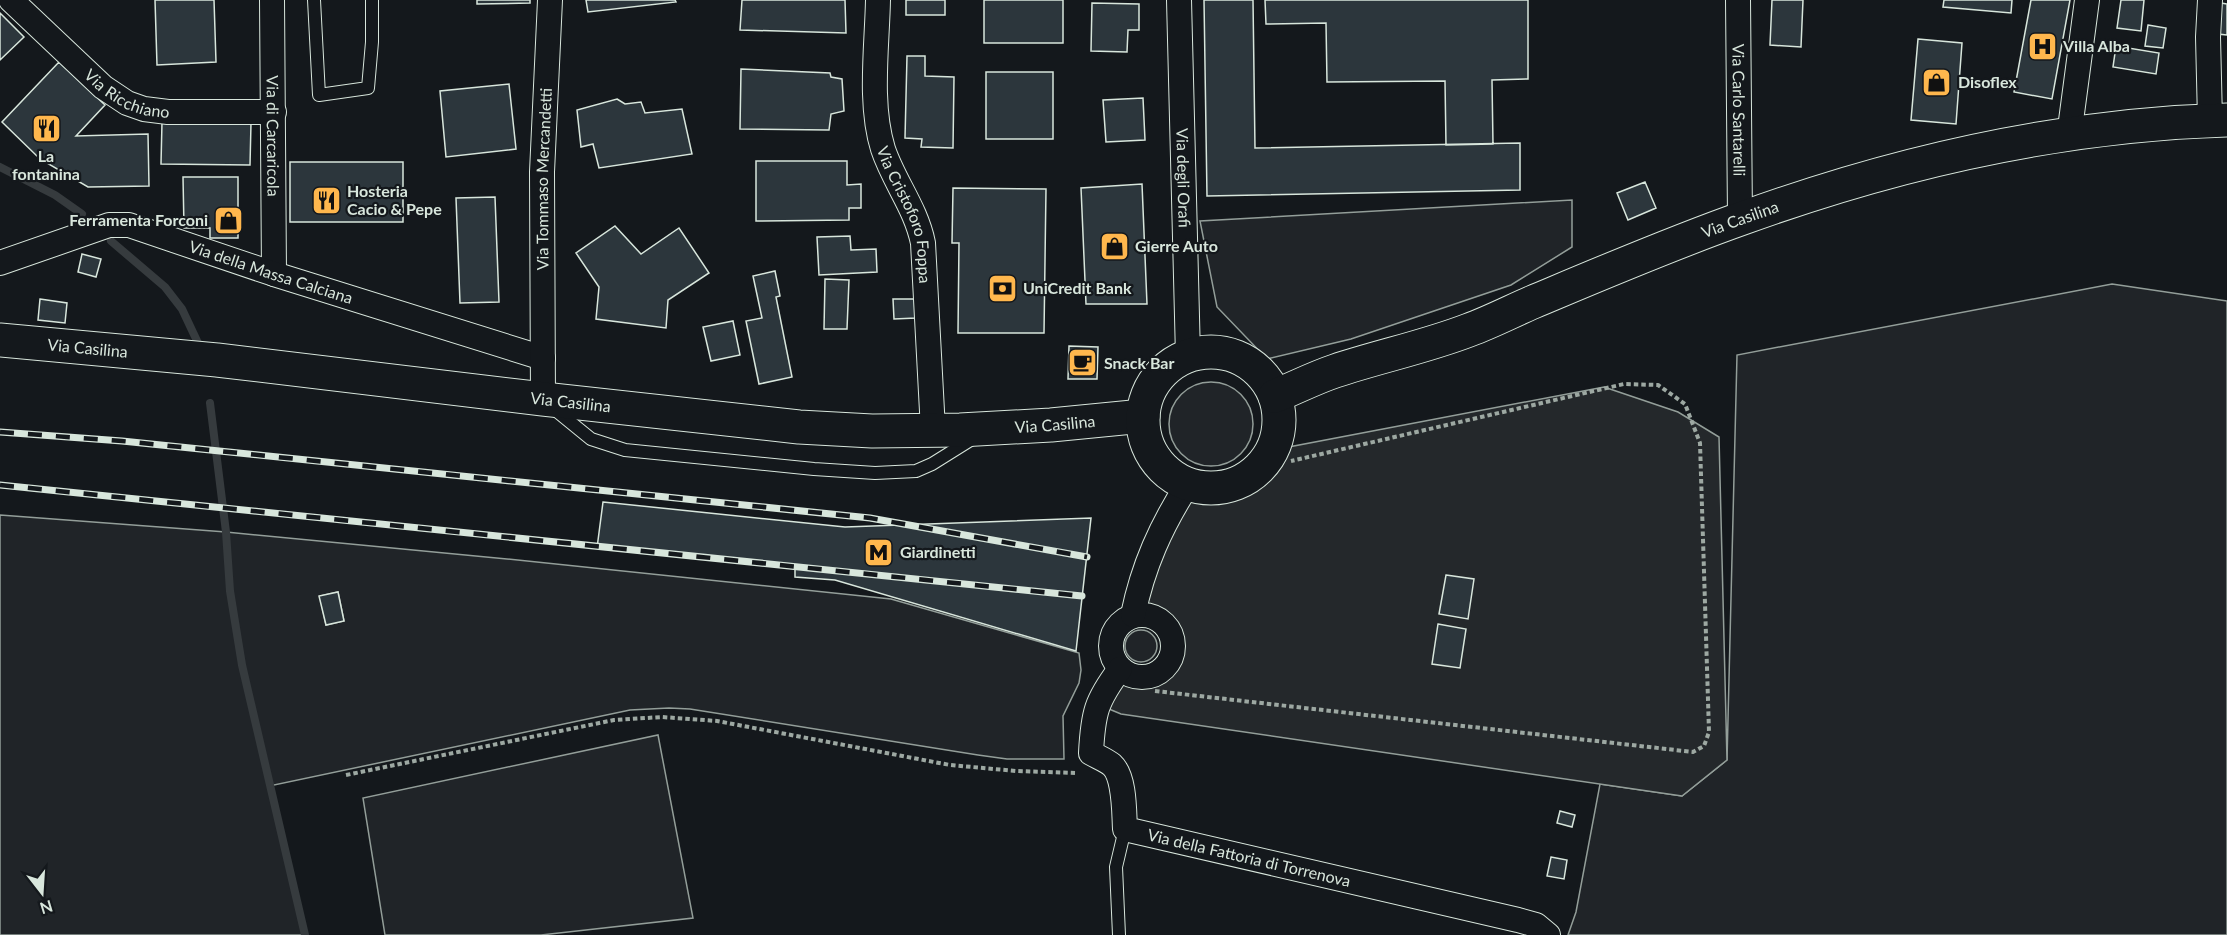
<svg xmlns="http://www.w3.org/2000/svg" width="2227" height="935" viewBox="0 0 2227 935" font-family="Lato,sans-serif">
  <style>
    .green { fill: #202428; stroke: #939e99; stroke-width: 1.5; fill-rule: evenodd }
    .parking { fill: #24282b; stroke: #939e99; stroke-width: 1.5 }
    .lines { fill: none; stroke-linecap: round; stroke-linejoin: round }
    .stream { stroke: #363b3e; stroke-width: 8 }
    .building { fill: #2c363c; stroke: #d8e6dc; stroke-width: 1.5 }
    .lane-casing { stroke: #d8e6dc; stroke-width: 14 }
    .street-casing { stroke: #d8e6dc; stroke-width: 26 }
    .primary-casing { stroke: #d8e6dc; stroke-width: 35 }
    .path { stroke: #9da8a2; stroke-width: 4; stroke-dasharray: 4.5 3; stroke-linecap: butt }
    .lane { stroke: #14181c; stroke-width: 12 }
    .street { stroke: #14181c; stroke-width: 24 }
    .primary { stroke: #14181c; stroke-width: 33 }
    .rail-casing { stroke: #d8e6dc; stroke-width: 7 }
    .rail { stroke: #14181c; stroke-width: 4.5; stroke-dasharray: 14; stroke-linecap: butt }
    .labels { text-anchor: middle; stroke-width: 4.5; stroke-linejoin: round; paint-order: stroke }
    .poi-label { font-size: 16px; font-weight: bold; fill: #d8e6dc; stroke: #14181c; text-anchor: start }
    .street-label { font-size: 16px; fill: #d8e6dc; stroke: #14181c }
  </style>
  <rect width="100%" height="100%" fill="#14181c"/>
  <!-- green -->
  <path class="green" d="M1572 200V247L1511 285 1351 339 1267 359 1217 307 1200 221Z
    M2112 284 2227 301V935H1568L1576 912 1600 784 1682 796 1727 760 1737 355Z
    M1169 424a42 42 0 1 1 84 0a42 42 0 1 1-84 0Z
    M0 515 226 532 507 559 891 599 1079 653 1081 670 1079 683 1063 716 1064 759H1007L978 755 690 709 669 708 630 710 269 786 306 935H0ZM338 592 344 621 326 625 320 596Z
    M1125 646a16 16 0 1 1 32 0a16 16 0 1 1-32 0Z
    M658 735 693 918 541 935H385L363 798Z"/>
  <!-- parking -->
  <path class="parking" d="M1604 387 1678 412 1719 437 1727 760 1682 796 1121 714 1097 704 1105 688 1155 674 1163 669 1171 656 1173 641 1170 631 1163 622 1143 614 1139 589 1197 487 1207 488 1229 485 1256 472 1273 450Z"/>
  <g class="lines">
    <!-- stream -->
    <path class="stream" d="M0 167 55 195 82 214
      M111 241 165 287 182 309 198 343
      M210 403 226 532 230 591 242 665 305 935"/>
  </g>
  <!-- building -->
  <path class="building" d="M155 0H214L216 62 157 65Z
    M477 0H530V3L477 4Z
    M586 0H675L676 2 588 12Z
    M742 0H845L846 33 740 30Z
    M906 0H945V15H906Z
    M984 0H1063V43H984Z
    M1204 0H1253L1255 148 1520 143V190L1207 196Z
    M1265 0H1528V79L1492 80 1493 144 1446 145 1445 81 1327 82 1326 23 1266 24Z
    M1772 0H1803L1801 47 1770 45Z
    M1944 0H2012L2011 13 1943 7Z
    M2031 0H2070L2052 99 2014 92Z
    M2121 0H2144L2141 31 2117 28Z
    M1092 3 1139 4V30H1128L1127 52 1091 51Z
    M2221 3 2227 4V35L2218 34Z
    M0 13 24 37 0 60Z
    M2148 25 2166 28 2163 48 2145 46Z
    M1918 39 1962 43 1956 124 1911 120Z
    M2116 46 2159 53 2156 74 2113 67Z
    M907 56H925V76L954 77 953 148 921 147 922 139 905 138Z
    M59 62 105 105 76 136 148 134 149 186 88 187 40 159 2 122Z
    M741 69 830 73 831 77 842 79 844 111 831 114 829 130 740 129Z
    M986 72H1053V139H986Z
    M509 84 516 149 446 157 440 91Z
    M1143 98 1145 140 1106 142 1103 100Z
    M617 99 625 104 641 102 645 113 682 109 692 154 599 168 593 144 581 147 577 110Z
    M162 122 251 123 250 165 161 164Z
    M756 161H847V185L861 184V208H849V220L756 221Z
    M290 162H403V222H290Z
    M183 177H238V238H210V228H184Z
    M1645 182 1656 208 1628 220 1617 193Z
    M1142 184 1147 304H1086L1081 188Z
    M953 188 1046 189 1044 333H958L959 243H952Z
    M495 197 499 302 460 303 456 198Z
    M615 226 641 254 679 228 709 273 668 300 666 328 596 319 599 287 576 253Z
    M850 236 851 250 876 249 877 272 819 275 817 237Z
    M82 254 101 259 96 277 78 272Z
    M775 271 780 296 776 297 792 377 759 384 746 321 762 318 753 276Z
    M825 279 849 280 847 329H824Z
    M40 299 67 303 65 323 38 320Z
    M893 299H915L916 318 894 319Z
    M733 321 740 355 711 361 703 327Z
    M1069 346 1098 347 1097 379H1068Z
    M603 502 845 527 1091 518 1076 651 835 580 795 577V568L597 548Z
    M1446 575 1474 579 1468 619 1439 614Z
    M338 592 344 621 326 625 319 596Z
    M1438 624 1466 629 1460 668 1432 664Z
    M1560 811 1575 815 1572 827 1557 823Z
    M1551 857 1567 860 1564 879 1547 876Z"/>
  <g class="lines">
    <defs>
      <path id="lane" d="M314 0 319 95 368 88 372 42V0
        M553 408 591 439 625 450 814 469 875 473 916 471 932 464 972 439
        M1119 935 1116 867 1125 829"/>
      <g id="street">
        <path id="s1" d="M11 0 103 87 127 103 144 109 168 112H274"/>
        <path id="s2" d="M272 0 274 274"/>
        <path id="s3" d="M878 0C877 47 869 104 883 149 894 182 916 208 923 243L933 430"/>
        <path id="s4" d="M1179 0 1188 356"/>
        <path id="s5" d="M1738 0 1740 218"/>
        <path d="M2210 120 2208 37 2210 0"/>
        <path d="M2069 136 2087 0"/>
        <path id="s6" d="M0 263 109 225H129L274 274 543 358"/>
        <path id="s7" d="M543 399 542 172 550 0"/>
        <circle cx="1142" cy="646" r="31"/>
        <path d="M1133 615C1143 566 1161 526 1188 484"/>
        <path id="s8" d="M1120 669C1096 701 1093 713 1091 753 1098 757 1106 760 1112 765 1125 777 1124 812 1125 829L1518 920 1536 925 1548 935"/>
      </g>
      <g id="primary">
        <path id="s9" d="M0 340 217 360 543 399 799 427 872 431 960 430 1051 425 1143 416"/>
        <circle cx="1211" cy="420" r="68"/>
        <path id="s10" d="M1275 396C1295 388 1314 378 1335 371 1380 356 1425 347 1469 330 1491 322 1512 311 1533 302 1602 273 1672 243 1743 218 1897 162 2062 125 2227 120"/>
      </g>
    </defs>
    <!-- lane casing -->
    <use href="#lane" class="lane-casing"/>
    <!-- street casing -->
    <use href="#street" class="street-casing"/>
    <!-- primary casing -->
    <use href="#primary" class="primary-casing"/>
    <!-- path -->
    <path class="path" d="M1155 691 1693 752 1704 746 1709 732 1700 443 1685 404 1658 385 1624 384 1291 461
      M346 775 614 720 662 717 717 721 950 765 1016 771 1075 773"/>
    <!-- lane -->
    <use href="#lane" class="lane"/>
    <!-- street -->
    <use href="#street" class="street"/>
    <!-- primary -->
    <use href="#primary" class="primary"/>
    <defs>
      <path id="rail" d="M0 432 122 441 870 518 1087 557
        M0 485 1082 596"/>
    </defs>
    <!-- rail casing -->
    <use href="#rail" class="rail-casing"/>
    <!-- rail -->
    <use href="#rail" class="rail"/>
  </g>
  <!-- icons -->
  <defs>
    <symbol id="hospital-square" viewBox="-11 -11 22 22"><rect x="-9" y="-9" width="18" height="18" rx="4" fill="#ffb74d" stroke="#14181c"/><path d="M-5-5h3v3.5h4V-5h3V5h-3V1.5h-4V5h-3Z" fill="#111"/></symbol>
    <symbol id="shop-square" viewBox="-11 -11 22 22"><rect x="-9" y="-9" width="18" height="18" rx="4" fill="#ffb74d" stroke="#14181c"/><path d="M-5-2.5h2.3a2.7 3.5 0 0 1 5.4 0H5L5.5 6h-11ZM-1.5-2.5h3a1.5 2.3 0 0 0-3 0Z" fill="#111"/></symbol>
    <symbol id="restaurant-square" viewBox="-11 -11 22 22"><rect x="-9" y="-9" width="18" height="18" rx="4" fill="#ffb74d" stroke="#14181c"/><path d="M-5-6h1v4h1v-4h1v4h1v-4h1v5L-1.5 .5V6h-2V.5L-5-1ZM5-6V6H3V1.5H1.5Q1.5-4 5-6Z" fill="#111"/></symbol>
    <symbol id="bank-square" viewBox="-11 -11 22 22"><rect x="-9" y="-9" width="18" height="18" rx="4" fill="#ffb74d" stroke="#14181c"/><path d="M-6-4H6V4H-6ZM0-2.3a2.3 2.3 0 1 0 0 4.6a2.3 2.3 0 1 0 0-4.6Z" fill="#111"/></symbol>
    <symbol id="cafe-square" viewBox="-11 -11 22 22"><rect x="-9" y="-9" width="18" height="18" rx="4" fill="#ffb74d" stroke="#14181c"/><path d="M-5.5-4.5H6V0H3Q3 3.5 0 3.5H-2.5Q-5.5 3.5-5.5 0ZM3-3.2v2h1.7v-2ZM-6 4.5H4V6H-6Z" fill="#111"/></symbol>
    <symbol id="metro-square" viewBox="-11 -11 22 22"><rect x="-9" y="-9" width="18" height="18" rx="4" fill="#ffb74d" stroke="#14181c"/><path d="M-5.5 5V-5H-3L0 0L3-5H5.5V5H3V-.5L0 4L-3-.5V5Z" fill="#111"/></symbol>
  </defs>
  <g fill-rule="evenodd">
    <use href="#hospital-square" x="2026" y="30" width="33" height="33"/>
    <use href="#shop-square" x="1920" y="66" width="33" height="33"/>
    <use href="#restaurant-square" x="30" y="112" width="33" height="33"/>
    <use href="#restaurant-square" x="310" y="184" width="33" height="33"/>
    <use href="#shop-square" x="212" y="204" width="33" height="33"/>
    <use href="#shop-square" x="1098" y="230" width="33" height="33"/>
    <use href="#bank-square" x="986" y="272" width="33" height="33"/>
    <use href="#cafe-square" x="1066" y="346" width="33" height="33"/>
    <use href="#metro-square" x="862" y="536" width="33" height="33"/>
  </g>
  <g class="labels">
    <!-- poi labels -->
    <g class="poi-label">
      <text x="2063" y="52">Villa Alba</text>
      <text x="1958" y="88">Disoflex</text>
      <text x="46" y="162" text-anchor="middle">La<tspan x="46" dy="18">fontanina</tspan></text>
      <text x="347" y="197">Hosteria<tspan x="347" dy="18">Cacio &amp; Pepe</tspan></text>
      <text x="208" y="226" text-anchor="end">Ferramenta Forconi</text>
      <text x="1135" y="252">Gierre Auto</text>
      <text x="1023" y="294">UniCredit Bank</text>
      <text x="1104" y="369">Snack Bar</text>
      <text x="900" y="558">Giardinetti</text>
    </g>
    <!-- street labels -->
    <g class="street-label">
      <text dy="6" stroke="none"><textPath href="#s1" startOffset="152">Via Ricchiano</textPath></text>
      <text dy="6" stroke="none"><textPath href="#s5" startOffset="110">Via Carlo Santarelli</textPath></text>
      <text dy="6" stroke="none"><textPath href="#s2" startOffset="136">Via di Carcaricola</textPath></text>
      <text dy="6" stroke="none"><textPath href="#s4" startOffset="178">Via degli Orafi</textPath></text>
      <text dy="6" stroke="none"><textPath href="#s7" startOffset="220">Via Tommaso Mercandetti</textPath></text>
      <text dy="6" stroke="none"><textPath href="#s3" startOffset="220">Via Cristoforo Foppa</textPath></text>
      <text dy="6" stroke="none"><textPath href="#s10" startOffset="498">Via Casilina</textPath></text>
      <text dy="6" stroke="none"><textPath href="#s6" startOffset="285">Via della Massa Calciana</textPath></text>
      <text dy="6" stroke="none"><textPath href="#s9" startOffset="88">Via Casilina</textPath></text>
      <text dy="6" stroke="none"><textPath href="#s9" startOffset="574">Via Casilina</textPath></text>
      <text dy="6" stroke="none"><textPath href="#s9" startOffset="1060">Via Casilina</textPath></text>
      <text dy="6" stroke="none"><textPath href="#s8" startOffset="309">Via della Fattoria di Torrenova</textPath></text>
    </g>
  </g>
  <!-- north arrow -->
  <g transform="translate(42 893) rotate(163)" stroke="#14181c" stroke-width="4.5" paint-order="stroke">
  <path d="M0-4.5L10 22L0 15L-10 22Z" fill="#d8e6dc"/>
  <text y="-9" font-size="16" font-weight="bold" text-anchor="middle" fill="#d8e6dc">N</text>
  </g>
</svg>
